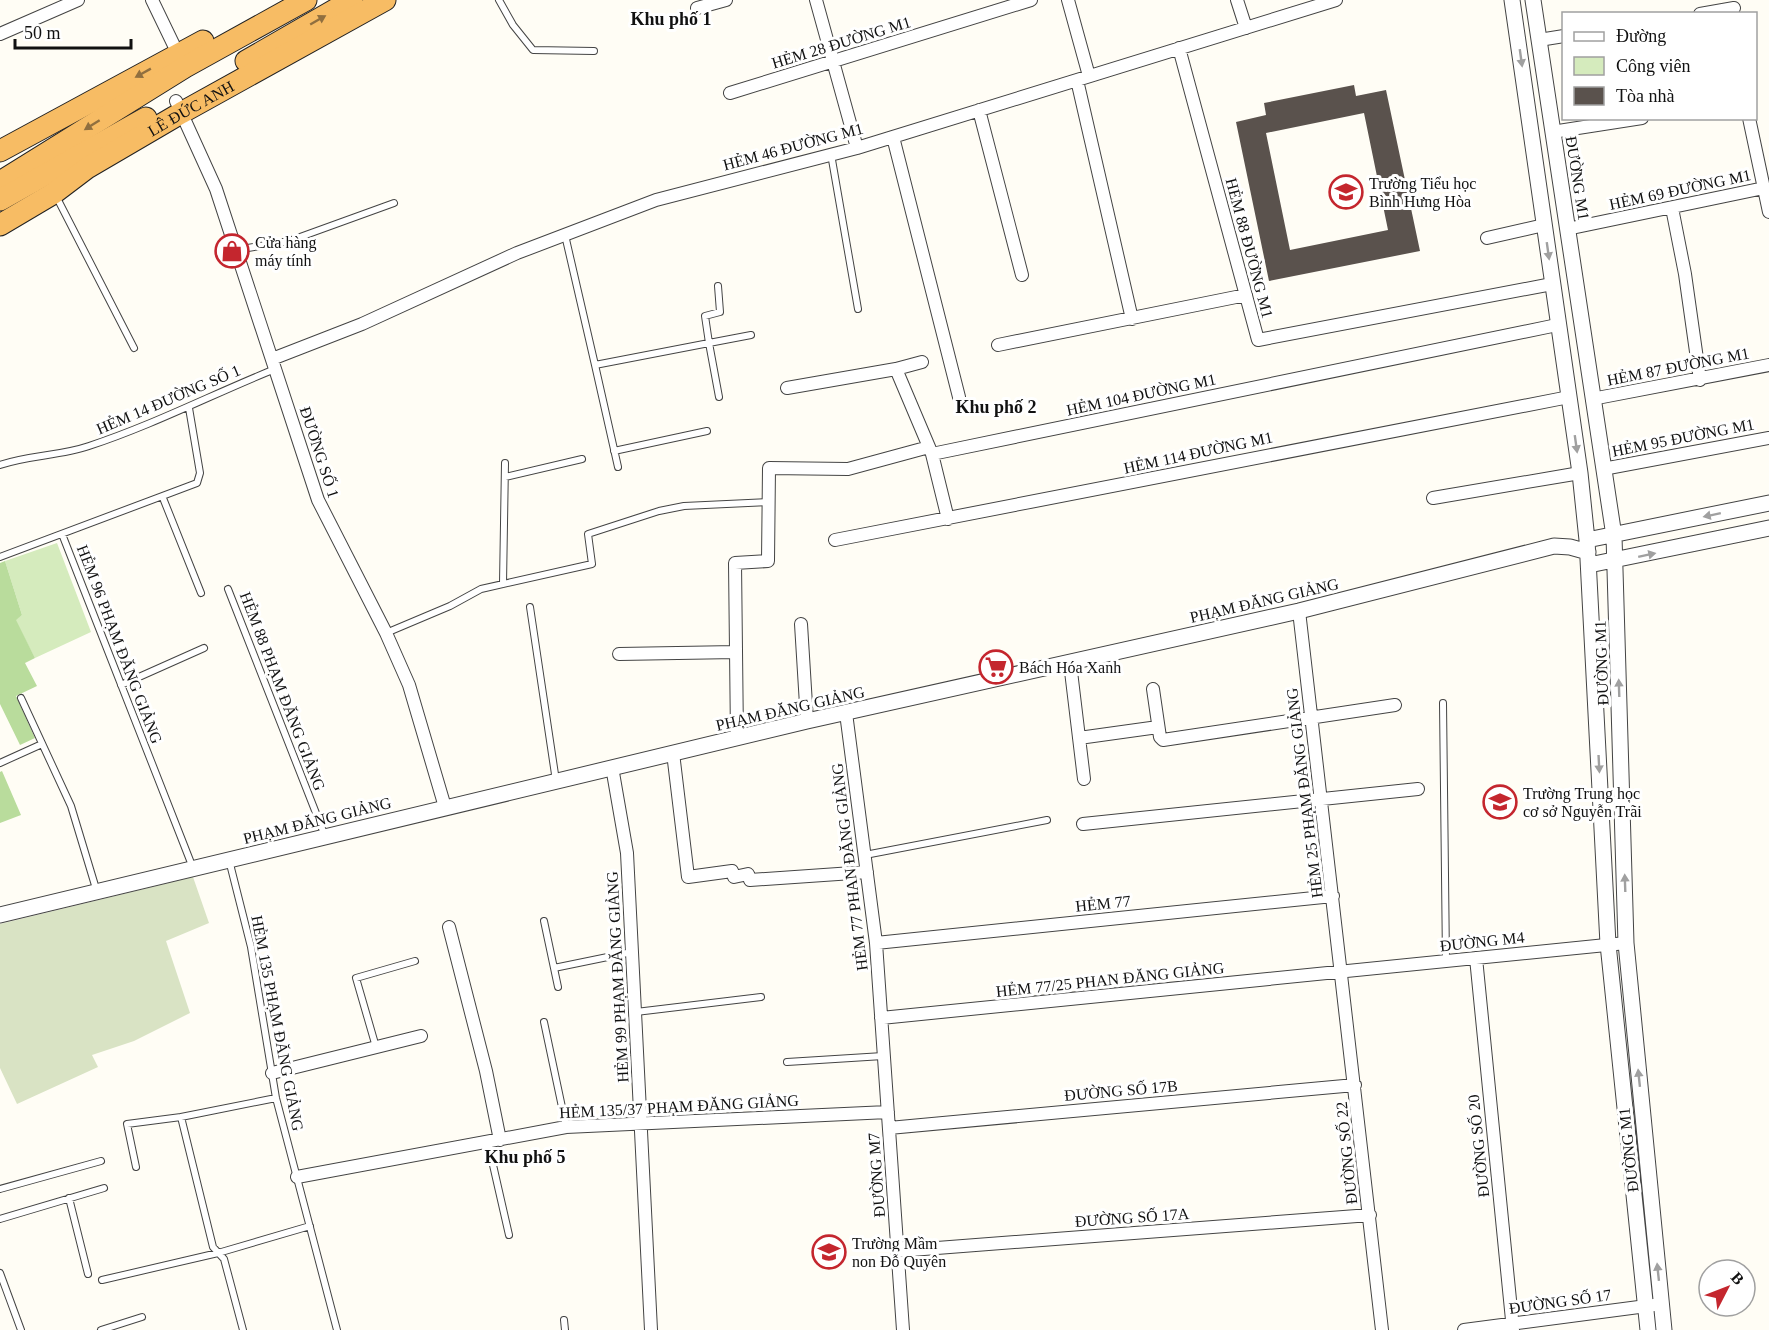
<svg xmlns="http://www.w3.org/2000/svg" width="1769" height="1330" viewBox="0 0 1769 1330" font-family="'Times New Roman',serif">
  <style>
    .green { fill: #d5ebbd }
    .forest { fill: #b9dc9c }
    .cemetery { fill: #d9e3c4 }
    .building { fill: #5a524d; fill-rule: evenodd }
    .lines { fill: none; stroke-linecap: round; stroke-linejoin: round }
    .service-casing { stroke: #444; stroke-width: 8 }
    .minor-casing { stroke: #444; stroke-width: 14 }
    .tertiary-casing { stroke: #444; stroke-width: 17 }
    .trunk-casing { stroke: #222; stroke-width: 23 }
    .service { stroke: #fff; stroke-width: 6 }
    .minor { stroke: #fff; stroke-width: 12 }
    .tertiary { stroke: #fff; stroke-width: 15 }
    .trunk { stroke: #f7bc64; stroke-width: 21 }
    .oneway { fill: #906f3f }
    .oneway2 { fill: #a0a0a0 }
    .labels { text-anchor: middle; stroke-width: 6; stroke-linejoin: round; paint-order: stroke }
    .street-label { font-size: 16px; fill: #111; stroke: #fff }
    .poi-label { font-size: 16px; fill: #111; stroke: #fff; text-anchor: start }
    .neighbourhood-label { font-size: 18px; font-weight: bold; fill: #111; stroke: #fff }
  </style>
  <rect width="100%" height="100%" fill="#fffdf5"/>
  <!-- green -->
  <path class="green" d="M57 543 91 632 35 658 15 620 22 615 5 561Z"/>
  <!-- forest -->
  <path class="forest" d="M5 561 22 615 16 620 35 658 25 663 37 686 16 696 35 738 20 745 0 704V563Z
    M2 771 21 815 0 823V772Z"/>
  <!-- cemetery -->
  <path class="cemetery" d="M193 877 209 923 166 941 190 1013 134 1041 92 1055 98 1067 17 1104 0 1068V924Z"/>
  <!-- building -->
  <path class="building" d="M1354 85 1356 96 1386 90 1420 251 1269 281 1236 122 1266 115 1264 103ZM1364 113 1388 230 1290 250 1266 133Z"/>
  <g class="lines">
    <defs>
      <path id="service" d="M499 0 513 25 533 50 594 51
        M831 154 858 309
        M56 196 134 348
        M565 235 595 365 709 343 719 397
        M236 250 289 241 394 203
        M718 286 720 312 705 316 709 343 751 335
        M595 365 618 467
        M614 451 707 431
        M0 465C29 455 60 456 89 446 153 425 213 394 275 369
        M505 477 582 459
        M163 498 201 593
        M62 534 193 868
        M0 557 197 483 200 473 189 408
        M503 584 505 463
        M228 589 325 836
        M530 607 556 781
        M386 633 450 606 481 589 592 564 588 534 659 511 684 506 770 502
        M121 685 204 648
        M21 698 71 806 97 892
        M1443 703 1446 961
        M0 763 42 744
        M865 855 1047 820
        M229 860 251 947 276 1098 337 1330
        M544 921 558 987
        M554 968 632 952
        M636 1012 761 997
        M544 1022 566 1126
        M376 1047 356 978 415 961
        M787 1062 883 1056
        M181 1117 213 1247 224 1259 243 1330
        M488 1143 509 1235
        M136 1167 127 1124 181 1117 276 1098
        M0 1189 101 1161
        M69 1198 88 1274
        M0 1219 104 1188
        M0 1273 21 1330
        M102 1280 218 1253 310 1226
        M564 1320 565 1330
        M101 1330 142 1317"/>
      <path id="minor" d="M152 0 180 58
        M816 0 857 148
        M1068 0 1089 76
        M1237 0 1246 28
        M697 8 726 0
        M1700 14 1734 8
        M0 34 78 0
        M1539 40 1564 36
        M1179 48 1258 340 1552 284
        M1077 80 1132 319
        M730 93 1031 0
        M176 101 216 189 318 500 386 633 409 685 445 807
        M979 110 1022 275
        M1749 118 1769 212
        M1552 132 1642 118
        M893 137 959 397
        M1672 208 1685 274 1700 380
        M1567 229 1764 188
        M1487 238 1544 225
        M998 345 1246 295
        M272 359 362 324 517 253 656 200 857 148 1336 0
        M896 369 922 362
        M787 388 896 369 932 454 1557 325
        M1592 399 1769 365
        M932 454 948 519
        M1603 469 1769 438
        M1433 498 1580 473
        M835 540 1569 397
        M1299 611 1382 1330
        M801 624 807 721
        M619 654 736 652
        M1070 663 1084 779
        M1153 689 1160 737 1163 740 1395 705
        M846 713 876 943 903 1330
        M737 738 735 563 768 561 769 468 848 469 929 447
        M1079 738 1158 727
        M673 753 688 877 732 871 734 877 748 874 750 880 867 872
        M612 767 627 853 651 1330
        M1083 824 1418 789
        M449 927 486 1071 500 1140
        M876 943 1333 896
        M1476 958 1513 1330
        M881 1018 1626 943
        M272 1073 421 1036
        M889 1128 1355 1085
        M297 1177 566 1127 888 1112
        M898 1251 1370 1215
        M1464 1330 1654 1305"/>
      <path id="tertiary" d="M1512 0 1580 473 1587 540 1608 944 1648 1330
        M1533 0 1614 536 1626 943 1664 1330
        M1587 540 1769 503
        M1589 565 1769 528
        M0 915 807 721 1299 611 1554 546 1570 547 1588 552"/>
      <g id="trunk">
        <path d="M246 61 352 0"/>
        <path d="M0 151 203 41"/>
        <path d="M0 182 185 67 306 0"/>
        <path d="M0 200 146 118"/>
        <path id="s1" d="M0 225 54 193 87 168 181 113 385 0"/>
      </g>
    </defs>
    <!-- service casing -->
    <use href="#service" class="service-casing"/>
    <!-- minor casing -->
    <use href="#minor" class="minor-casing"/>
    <!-- tertiary casing -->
    <use href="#tertiary" class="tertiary-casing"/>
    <!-- trunk casing -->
    <use href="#trunk" class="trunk-casing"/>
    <!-- service -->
    <use href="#service" class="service"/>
    <!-- minor -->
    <use href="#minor" class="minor"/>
    <!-- tertiary -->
    <use href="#tertiary" class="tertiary"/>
    <!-- trunk -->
    <use href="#trunk" class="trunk"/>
  </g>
  <!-- one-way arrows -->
  <defs><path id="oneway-solid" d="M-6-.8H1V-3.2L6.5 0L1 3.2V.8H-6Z" transform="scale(1.5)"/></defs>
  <g class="oneway">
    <use href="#oneway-solid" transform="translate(318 20) rotate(-30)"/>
    <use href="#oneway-solid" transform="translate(143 73) rotate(151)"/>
    <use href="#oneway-solid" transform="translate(92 125) rotate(148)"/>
  </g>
  <g class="oneway2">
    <use href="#oneway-solid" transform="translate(1521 58) rotate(82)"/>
    <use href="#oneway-solid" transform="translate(1548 251) rotate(82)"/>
    <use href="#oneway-solid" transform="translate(1576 444) rotate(82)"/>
    <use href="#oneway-solid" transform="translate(1712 515) rotate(168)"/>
    <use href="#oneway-solid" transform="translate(1647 555) rotate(-12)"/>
    <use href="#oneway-solid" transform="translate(1619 688) rotate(-92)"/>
    <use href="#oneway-solid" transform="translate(1599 764) rotate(87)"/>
    <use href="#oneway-solid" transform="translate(1625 883) rotate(-92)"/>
    <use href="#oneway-solid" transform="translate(1639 1078) rotate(-96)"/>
    <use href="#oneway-solid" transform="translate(1658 1272) rotate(-96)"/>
  </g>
  <!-- icons -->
  <defs>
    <symbol id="school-ring" viewBox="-11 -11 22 22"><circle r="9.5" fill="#fff" stroke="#c4262e" stroke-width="1.5"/><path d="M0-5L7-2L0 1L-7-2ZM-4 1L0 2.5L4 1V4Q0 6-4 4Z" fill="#c4262e"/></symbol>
    <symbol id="shop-ring" viewBox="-11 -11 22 22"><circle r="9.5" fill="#fff" stroke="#c4262e" stroke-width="1.5"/><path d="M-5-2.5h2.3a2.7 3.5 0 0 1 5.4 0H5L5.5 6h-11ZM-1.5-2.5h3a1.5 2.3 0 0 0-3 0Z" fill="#c4262e"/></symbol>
    <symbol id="supermarket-ring" viewBox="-11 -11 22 22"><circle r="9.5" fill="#fff" stroke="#c4262e" stroke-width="1.5"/><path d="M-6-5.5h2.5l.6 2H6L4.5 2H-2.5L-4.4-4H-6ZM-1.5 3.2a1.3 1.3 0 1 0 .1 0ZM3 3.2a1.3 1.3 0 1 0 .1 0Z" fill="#c4262e"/></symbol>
  </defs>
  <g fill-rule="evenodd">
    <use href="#school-ring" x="1327" y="173" width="38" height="38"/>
    <use href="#shop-ring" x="213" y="232" width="38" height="38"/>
    <use href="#supermarket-ring" x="977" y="648" width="38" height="38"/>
    <use href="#school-ring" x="1481" y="783" width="38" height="38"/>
    <use href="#school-ring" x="810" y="1233" width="38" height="38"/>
  </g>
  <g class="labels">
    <!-- street labels -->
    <g class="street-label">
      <text transform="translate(841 42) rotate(-17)" y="6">HẺM 28 ĐƯỜNG M1</text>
      <text dy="6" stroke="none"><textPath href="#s1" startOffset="224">LÊ ĐỨC ANH</textPath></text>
      <text transform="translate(793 146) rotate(-15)" y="6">HẺM 46 ĐƯỜNG M1</text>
      <text transform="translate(1578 178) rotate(81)" y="6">ĐƯỜNG M1</text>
      <text transform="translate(1680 189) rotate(-12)" y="6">HẺM 69 ĐƯỜNG M1</text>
      <text transform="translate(1250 248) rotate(75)" y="6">HẺM 88 ĐƯỜNG M1</text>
      <text transform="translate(1678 366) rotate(-11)" y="6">HẺM 87 ĐƯỜNG M1</text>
      <text transform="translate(1141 394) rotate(-12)" y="6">HẺM 104 ĐƯỜNG M1</text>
      <text transform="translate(168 399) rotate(-23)" y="6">HẺM 14 ĐƯỜNG SỐ 1</text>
      <text transform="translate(1683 437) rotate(-11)" y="6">HẺM 95 ĐƯỜNG M1</text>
      <text transform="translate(320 452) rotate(72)" y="6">ĐƯỜNG SỐ 1</text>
      <text transform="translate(1198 452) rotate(-12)" y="6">HẺM 114 ĐƯỜNG M1</text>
      <text transform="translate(1264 600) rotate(-13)" y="6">PHẠM ĐĂNG GIẢNG</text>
      <text transform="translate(120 644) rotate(69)" y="6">HẺM 96 PHẠM ĐĂNG GIẢNG</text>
      <text transform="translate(1601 663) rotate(-92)" y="6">ĐƯỜNG M1</text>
      <text transform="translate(283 691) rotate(69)" y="6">HẺM 88 PHẠM ĐĂNG GIẢNG</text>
      <text transform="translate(790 708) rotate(-13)" y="6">PHẠM ĐĂNG GIẢNG</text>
      <text transform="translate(1304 793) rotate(-97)" y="6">HẺM 25 PHẠM ĐĂNG GIẢNG</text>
      <text transform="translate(317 820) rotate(-14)" y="6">PHẠM ĐĂNG GIẢNG</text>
      <text transform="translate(849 867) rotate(-97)" y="6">HẺM 77 PHAN ĐĂNG GIẢNG</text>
      <text transform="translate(1103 903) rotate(-6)" y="6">HẺM 77</text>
      <text transform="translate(1482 941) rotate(-6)" y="6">ĐƯỜNG M4</text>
      <text transform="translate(617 977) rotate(-93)" y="6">HẺM 99 PHẠM ĐĂNG GIẢNG</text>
      <text transform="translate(1110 979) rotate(-6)" y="6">HẺM 77/25 PHAN ĐĂNG GIẢNG</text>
      <text transform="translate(278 1023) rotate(79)" y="6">HẺM 135 PHẠM ĐĂNG GIẢNG</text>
      <text transform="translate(1121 1090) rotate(-5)" y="6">ĐƯỜNG SỐ 17B</text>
      <text transform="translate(679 1106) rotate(-3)" y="6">HẺM 135/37 PHẠM ĐĂNG GIẢNG</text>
      <text transform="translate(1478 1146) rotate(-96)" y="6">ĐƯỜNG SỐ 20</text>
      <text transform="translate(1628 1150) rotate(-96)" y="6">ĐƯỜNG M1</text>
      <text transform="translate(1346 1153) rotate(-96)" y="6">ĐƯỜNG SỐ 22</text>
      <text transform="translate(876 1175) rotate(-94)" y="6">ĐƯỜNG M7</text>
      <text transform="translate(1132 1217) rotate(-4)" y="6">ĐƯỜNG SỐ 17A</text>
      <text transform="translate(1560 1301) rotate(-8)" y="6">ĐƯỜNG SỐ 17</text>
    </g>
    <!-- poi labels -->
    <g class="poi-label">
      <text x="1369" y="189">Trường Tiểu học<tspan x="1369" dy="18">Bình Hưng Hòa</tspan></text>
      <text x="255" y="248">Cửa hàng<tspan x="255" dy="18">máy tính</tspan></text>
      <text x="1019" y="673">Bách Hóa Xanh</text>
      <text x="1523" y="799">Trường Trung học<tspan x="1523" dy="18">cơ sở Nguyễn Trãi</tspan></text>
      <text x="852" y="1249">Trường Mầm<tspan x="852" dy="18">non Đỗ Quyên</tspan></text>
    </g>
    <!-- neighbourhood labels -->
    <g class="neighbourhood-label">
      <text x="671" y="25">Khu phố 1</text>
      <text x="996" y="413">Khu phố 2</text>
      <text x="525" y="1163">Khu phố 5</text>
    </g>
  </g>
  <!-- legend -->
  <rect x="1562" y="12" width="195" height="108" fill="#ffffff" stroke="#a0a0a0" stroke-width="1.5"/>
  <rect x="1574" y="32" width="30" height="9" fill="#ffffff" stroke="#a0a0a0" stroke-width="1.5"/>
  <text x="1616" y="42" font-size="18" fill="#111111">Đường</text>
  <rect x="1574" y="57" width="30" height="18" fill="#d5ebbd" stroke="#a0a0a0" stroke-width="1.5"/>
  <text x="1616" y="72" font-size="18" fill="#111111">Công viên</text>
  <rect x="1574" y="87" width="30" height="18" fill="#5a524d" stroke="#a0a0a0" stroke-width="1.5"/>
  <text x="1616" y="102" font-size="18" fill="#111111">Tòa nhà</text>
  <!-- north arrow -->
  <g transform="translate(1727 1288) rotate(48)"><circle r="28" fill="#ffffff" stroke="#a0a0a0" stroke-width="1.5"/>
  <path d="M0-4.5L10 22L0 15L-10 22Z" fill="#c4262e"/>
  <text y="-9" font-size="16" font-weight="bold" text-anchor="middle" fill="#111111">B</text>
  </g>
  <!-- scale -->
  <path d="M15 39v9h116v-9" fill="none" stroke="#111111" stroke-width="3"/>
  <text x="24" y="39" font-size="18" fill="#111111" stroke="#ffffff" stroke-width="4.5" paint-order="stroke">50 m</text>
</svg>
